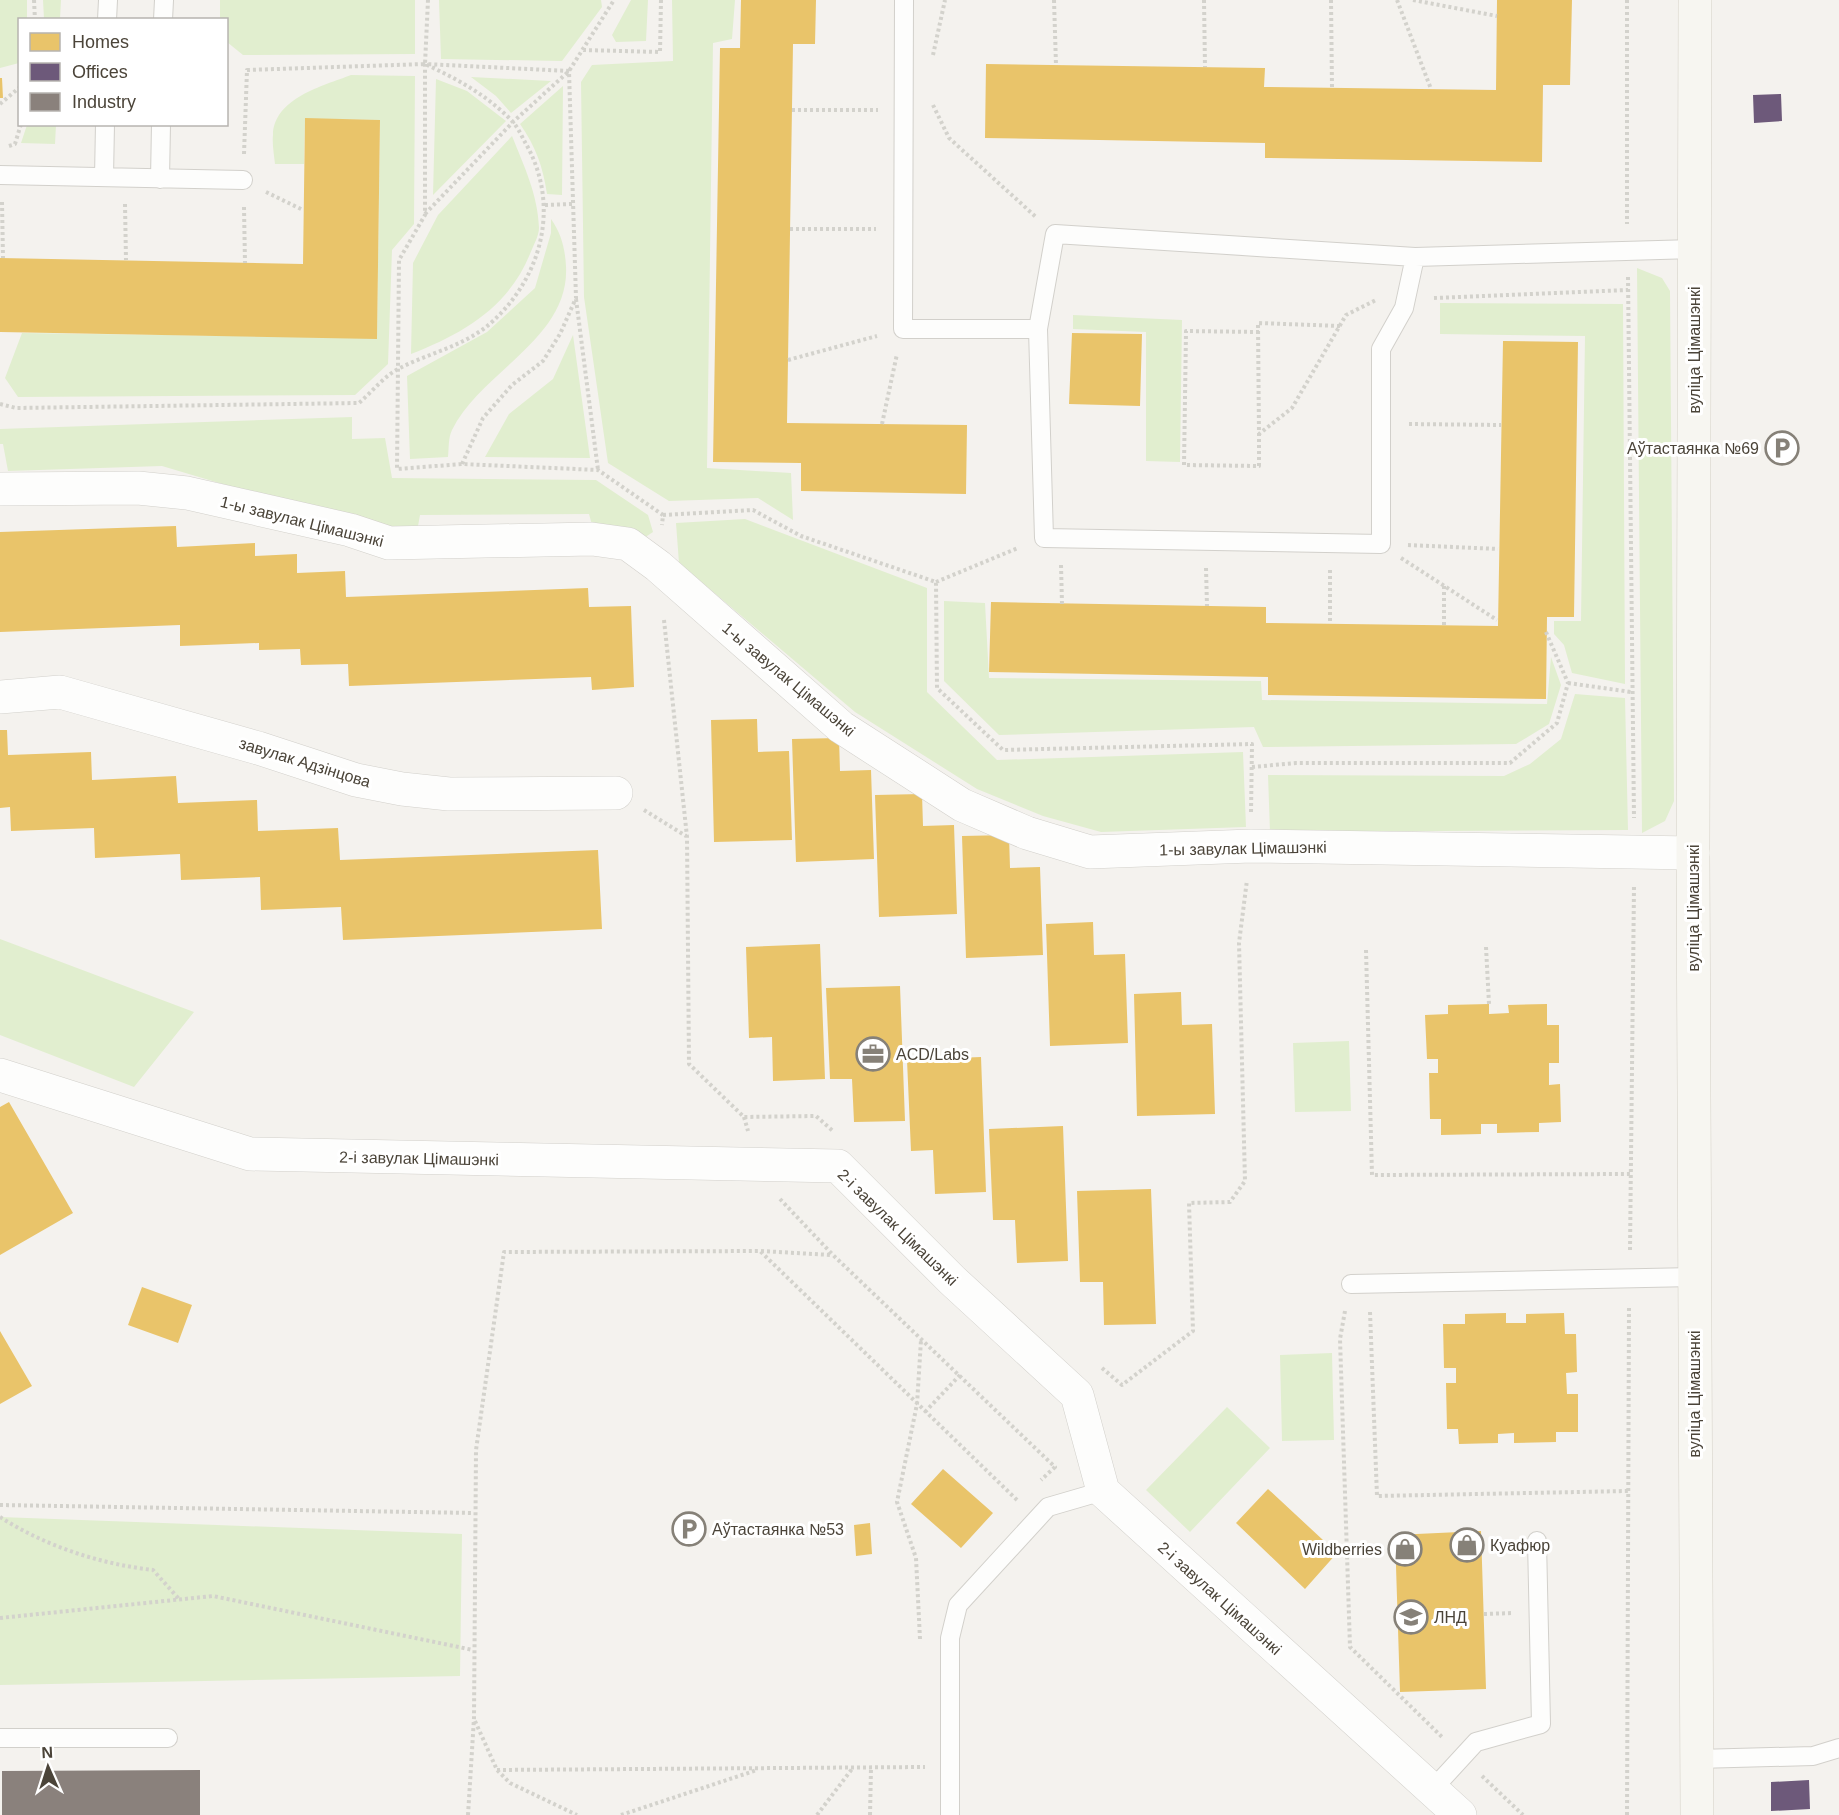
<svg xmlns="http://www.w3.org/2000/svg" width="1839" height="1815" viewBox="0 0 1839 1815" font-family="Arial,sans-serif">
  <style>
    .green { fill: #e1eecf }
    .homes { fill: #e9c46a }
    .offices { fill: #6d597a }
    .industry { fill: #8a817c }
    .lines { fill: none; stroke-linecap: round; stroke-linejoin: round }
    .lane-casing { stroke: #d2d0cb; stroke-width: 20 }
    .street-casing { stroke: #d2d0cb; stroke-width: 34 }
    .secondary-casing { stroke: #d3cfc5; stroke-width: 34 }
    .path { stroke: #d3d2cc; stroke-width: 4; stroke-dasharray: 3 3; stroke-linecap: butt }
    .lane { stroke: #fdfdfc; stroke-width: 18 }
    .street { stroke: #fdfdfc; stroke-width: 33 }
    .secondary { stroke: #f7f6f1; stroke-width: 33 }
    .labels { text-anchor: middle; stroke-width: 6; stroke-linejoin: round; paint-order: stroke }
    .street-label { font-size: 16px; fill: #4b4439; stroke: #fff }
    .poi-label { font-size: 16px; fill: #4b4439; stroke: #fff; text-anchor: start }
  </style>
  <rect width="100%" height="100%" fill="#f4f2ee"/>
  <!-- green -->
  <path class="green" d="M0 0H27V19L20 20 19 63 0 68Z
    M43 0H61L60 19H44Z
    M220 0H415V54L243 55 227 42 226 20 220 19Z
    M439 0H601L602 7 562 61 441 59Z
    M631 0H648L646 41 616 42 612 35Z
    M672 0H735L732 39 713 43 707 468 791 473 793 520 758 498 669 501 608 463 584 297 581 82 592 65 673 61Z
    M351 75 415 76 414 224 392 250 388 364 355 395 18 397 5 378 22 333 377 338 380 120 305 119 304 164H275C274 154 272 144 273 135 274 98 323 86 351 75Z
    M471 77 551 81 511 113 496 96Z
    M436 79 467 91 506 121 433 195Z
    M563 86 562 195 547 194C543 167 536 147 520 124Z
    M27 125H56L55 144 21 143Z
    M512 136C524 166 538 195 539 228 539 236 533 246 530 254 508 308 462 334 411 354L413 263 438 215Z
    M551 219C561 233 565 248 566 266 570 339 481 371 452 430 448 438 449 449 448 457L410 459 407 376 487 332 535 288 551 233Z
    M1637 268 1662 278 1670 291 1674 801 1665 821 1642 833Z
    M1440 303 1623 304 1625 684 1572 673 1564 645 1554 634V621H1581L1585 336 1440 334Z
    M1073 315 1182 320 1180 462 1146 461V332L1073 329Z
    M573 335 590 458 485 457 509 414 553 379Z
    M352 417V439L385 438 392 478 596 480 648 515 653 532 641 540 592 525 589 514 420 515 418 526 381 531 162 466 8 471 3 444H0V429Z
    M745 519 927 588V692L997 760 1243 752 1246 827 1101 832 1043 816 977 789 855 712 679 563 676 523Z
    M944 601 985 603 989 678 1261 681 1262 700 1547 704 1551 657 1561 685 1549 724 1516 744 1263 747 1254 727 999 735 944 681Z
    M1575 694 1625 698 1628 830 1270 832 1268 775 1504 776 1530 764 1561 739Z
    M0 939 194 1012 134 1087 0 1035Z
    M1349 1041 1351 1111 1295 1112 1293 1043Z
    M1332 1353 1334 1440 1282 1441 1280 1355Z
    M1227 1407 1270 1448 1190 1532 1146 1490Z
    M0 1517 462 1534 460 1676 0 1685Z"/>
  <!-- homes -->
  <path class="homes" d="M741 0H816L815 44H793L787 423 967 425 966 494 801 491V463L713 462 720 48H740Z
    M1497 0H1572L1570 85H1543L1542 162 1265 158V143L985 138 986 64 1265 68 1264 87 1496 90Z
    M0 78H2L3 98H0Z
    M305 118 380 120 377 339 0 332V258L303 264Z
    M1072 333 1142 334 1140 406 1069 404Z
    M1503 341 1578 342 1574 617H1547L1546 699 1268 695V677L989 672 991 602 1266 607V623L1498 626Z
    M176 526 177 547 255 543V556L297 554V573L345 571 346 597 588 588 589 607 631 606 634 687 592 690 591 677 349 686 348 664 301 665 300 649 259 650V643L180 646V625L0 632V532Z
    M757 719 758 752 789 751 792 840 714 842 711 720Z
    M0 730H7L8 755 91 752 92 780 176 776 178 803 257 800 258 831 338 828 340 860 598 850 602 929 343 940 341 907 261 910 260 877 181 880 180 854 95 858 94 828 11 831 10 807 0 808Z
    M839 738 840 771 871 770 874 859 796 862 792 739Z
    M922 794 923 826 954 825 957 914 879 917 875 795Z
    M1009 835 1010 868 1040 867 1043 955 966 958 962 836Z
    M1093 922 1094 955 1125 954 1128 1043 1050 1046 1046 924Z
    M820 944 825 1079 773 1081 772 1037 749 1038 746 947Z
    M900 986 905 1121 854 1122 852 1079H830L826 988Z
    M1181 992 1182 1025 1212 1024 1215 1114 1137 1116 1134 994Z
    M1489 1004V1014L1509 1013 1508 1005 1547 1004V1025H1559V1063H1549V1085L1560 1084 1561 1122 1539 1123V1132L1497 1133V1124H1481V1134L1441 1135V1119H1430L1429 1073H1438V1059H1427L1425 1015 1448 1014V1005Z
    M981 1057 986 1192 935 1194 933 1150 911 1151 907 1060Z
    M9 1102 73 1213 0 1255V1107Z
    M1063 1126 1068 1261 1017 1263 1015 1220H993L989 1129Z
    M1151 1189 1156 1324 1104 1325 1103 1282H1080L1077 1191Z
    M142 1287 192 1305 178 1343 128 1325Z
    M1506 1313V1323H1526V1314L1564 1313 1565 1334H1576L1577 1372 1566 1373 1567 1394H1578V1432H1556V1442L1514 1443V1433L1498 1434V1443L1459 1444 1458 1429H1447L1446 1383H1456V1368H1444L1443 1324H1465V1314Z
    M0 1331 32 1386 0 1404Z
    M943 1469 993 1513 961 1548 911 1504Z
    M1268 1489 1337 1553 1305 1589 1236 1523Z
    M870 1523 872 1554 856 1556 854 1525Z
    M1481 1531 1486 1689 1400 1692 1395 1535Z"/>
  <!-- offices -->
  <path class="offices" d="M1781 94 1782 121 1754 123 1753 95Z
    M1809 1780 1810 1809 1771 1811V1782Z"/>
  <!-- industry -->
  <path class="industry" d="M200 1770V1815H2V1771Z"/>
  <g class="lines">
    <defs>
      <path id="lane" d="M904 0 903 329H1038
        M107 20 108 0
        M163 20 164 0
        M0 175 243 180
        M104 177 105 124
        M160 179 161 124
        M1415 257 1404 308 1381 349V544L1044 538 1038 329 1055 234 1415 257 1694 249
        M1351 1284 1694 1277
        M0 1738H168
        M1697 1759 1813 1756 1839 1748
        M1431 1791 1476 1742 1541 1724 1537 1541
        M950 1815V1638L958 1605 1048 1507 1103 1491"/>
      <path id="street" d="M0 489 138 488 187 493 350 530 389 543 592 539 628 544 658 566 841 727 962 805 1027 833 1090 852 1251 846 1693 853
        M0 697 60 692 258 748 356 780 402 789 449 794 616 793
        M0 1075 250 1154 838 1166 952 1280 1077 1395 1103 1491 1460 1815"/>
      <path id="secondary" d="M1695 0 1693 853 1697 1815"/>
    </defs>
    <!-- lane casing -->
    <use href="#lane" class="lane-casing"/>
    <!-- street casing -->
    <use href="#street" class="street-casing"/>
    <!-- secondary casing -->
    <use href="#secondary" class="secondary-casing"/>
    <!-- path -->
    <path class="path" d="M34 0 35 20
      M1054 0 1056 65
      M1204 0 1205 67
      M1331 0 1332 88
      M1397 0 1431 89
      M1413 0 1497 16
      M1627 0V224
      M583 50 660 52 661 0
      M933 55 945 0
      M0 104 20 87
      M933 105 949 138 1036 217
      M792 110H878
      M9 146 15 144 21 124
      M244 154 247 70 425 64
      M266 192 303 210
      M2 202 3 258
      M125 204 126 260
      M545 205 572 204
      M244 207 245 263
      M425 214 513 122 569 71 614 0
      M790 229H876
      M1628 277 1634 818
      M1434 298 1628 290
      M576 299 598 470
      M1340 326 1258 323 1259 434 1292 408 1346 315 1376 300
      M1259 332 1186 331 1184 465 1259 466V434
      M788 360 877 336
      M0 404 16 408 359 403C372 392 385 375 400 368 431 352 466 346 493 321 543 275 560 204 526 144 522 137 518 127 512 121 487 95 457 79 425 64L428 0
      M882 424 897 354
      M1409 424 1501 425
      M462 464 483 418 512 385 543 361 560 334 576 298 569 71 425 64V215L399 260 397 469 462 464 598 470 663 515 662 525
      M663 515 753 510 801 536 936 582 937 688 1003 750 1252 744 1251 813
      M1408 545 1498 549
      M1401 558 1497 620
      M1061 565 1062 604
      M1206 568 1207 606
      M1330 570V623
      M936 582 1018 548
      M664 620 687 837 689 1064 744 1117 816 1116 833 1131
      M1444 625V585
      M1568 683 1631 692
      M1252 767 1296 763H1510L1557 723 1568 683 1546 632
      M644 810 686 836
      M1486 947 1489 1004
      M1366 950 1372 1175 1631 1174
      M744 1117 748 1131
      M780 1199 833 1255 1055 1467 1041 1480
      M1630 1250 1634 886
      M761 1251 831 1255
      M1345 1311 1340 1339 1350 1647 1442 1737
      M1370 1312 1377 1496 1628 1491
      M1102 1368 1122 1385 1193 1331 1189 1203 1230 1202 1245 1181 1239 943 1247 880
      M925 1412 960 1375
      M0 1505 474 1513
      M0 1517C45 1546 100 1564 153 1570L179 1599
      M1484 1614 1513 1613
      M0 1618 213 1596 473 1650
      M920 1639 916 1558 897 1502 917 1404 921 1340
      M475 1721 497 1770 510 1783 577 1815
      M497 1770 925 1767
      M1482 1776 1523 1815
      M468 1815 474 1718 476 1450 504 1252 760 1251 1017 1500
      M621 1815 757 1770
      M817 1815 852 1769
      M870 1815 871 1768
      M1627 1815 1629 1306"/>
    <!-- lane -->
    <use href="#lane" class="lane"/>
    <!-- street -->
    <use href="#street" class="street"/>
    <!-- secondary -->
    <use href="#secondary" class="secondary"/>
  </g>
  <!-- icons -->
  <defs>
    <symbol id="parking-ring" viewBox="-11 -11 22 22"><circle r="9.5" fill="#fff" stroke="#868178" stroke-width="1.5"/><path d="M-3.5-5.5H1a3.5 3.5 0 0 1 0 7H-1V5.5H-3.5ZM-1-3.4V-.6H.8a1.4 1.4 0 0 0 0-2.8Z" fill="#868178"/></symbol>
    <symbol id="office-ring" viewBox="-11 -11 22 22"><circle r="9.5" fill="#fff" stroke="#868178" stroke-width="1.5"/><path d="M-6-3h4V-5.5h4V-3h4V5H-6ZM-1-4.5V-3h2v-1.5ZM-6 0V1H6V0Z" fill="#868178"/></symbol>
    <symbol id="shop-ring" viewBox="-11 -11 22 22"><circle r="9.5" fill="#fff" stroke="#868178" stroke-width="1.5"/><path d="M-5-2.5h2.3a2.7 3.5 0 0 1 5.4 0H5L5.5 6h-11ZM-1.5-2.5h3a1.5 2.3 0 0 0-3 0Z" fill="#868178"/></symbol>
    <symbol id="school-ring" viewBox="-11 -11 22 22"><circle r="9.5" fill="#fff" stroke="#868178" stroke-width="1.5"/><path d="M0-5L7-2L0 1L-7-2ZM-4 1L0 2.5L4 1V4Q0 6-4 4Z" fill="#868178"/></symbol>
  </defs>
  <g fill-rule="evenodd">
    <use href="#parking-ring" x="1763" y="429" width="38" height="38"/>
    <use href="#office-ring" x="854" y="1035" width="38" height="38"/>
    <use href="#parking-ring" x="670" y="1510" width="38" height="38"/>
    <use href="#shop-ring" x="1448" y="1526" width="38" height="38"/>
    <use href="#shop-ring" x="1386" y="1530" width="38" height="38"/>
    <use href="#school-ring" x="1392" y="1598" width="38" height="38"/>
  </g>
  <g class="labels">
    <!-- street labels -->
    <g class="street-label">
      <text transform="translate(1694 350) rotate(-90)" y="6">вуліца Цімашэнкі</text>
      <text transform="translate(302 521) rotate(14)" y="6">1-ы завулак Цімашэнкі</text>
      <text transform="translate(789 679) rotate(40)" y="6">1-ы завулак Цімашэнкі</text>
      <text transform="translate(305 762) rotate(17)" y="6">завулак Адзінцова</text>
      <text transform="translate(1243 848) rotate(-1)" y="6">1-ы завулак Цімашэнкі</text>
      <text transform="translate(1693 908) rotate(-90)" y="6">вуліца Цімашэнкі</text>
      <text transform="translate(419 1158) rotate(1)" y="6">2-і завулак Цімашэнкі</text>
      <text transform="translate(898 1227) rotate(44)" y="6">2-і завулак Цімашэнкі</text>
      <text transform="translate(1694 1394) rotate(-90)" y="6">вуліца Цімашэнкі</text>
      <text transform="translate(1220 1598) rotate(42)" y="6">2-і завулак Цімашэнкі</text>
    </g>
    <!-- poi labels -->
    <g class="poi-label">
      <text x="1759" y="454" text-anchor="end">Аўтастаянка №69</text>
      <text x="896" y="1060">ACD/Labs</text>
      <text x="712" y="1535">Аўтастаянка №53</text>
      <text x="1490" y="1551">Куафюр</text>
      <text x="1382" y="1555" text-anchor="end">Wildberries</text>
      <text x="1434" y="1623">ЛНД</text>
    </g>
  </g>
  <!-- legend -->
  <rect x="18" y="18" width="210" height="108" fill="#ffffff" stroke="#b7b4b0" stroke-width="1.5"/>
  <rect x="30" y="33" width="30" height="18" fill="#e9c46a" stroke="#b7b4b0" stroke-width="1.5"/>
  <text x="72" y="48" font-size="18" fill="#4b4439">Homes</text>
  <rect x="30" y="63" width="30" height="18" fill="#6d597a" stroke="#b7b4b0" stroke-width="1.5"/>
  <text x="72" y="78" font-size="18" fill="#4b4439">Offices</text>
  <rect x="30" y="93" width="30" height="18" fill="#8a817c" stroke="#b7b4b0" stroke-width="1.5"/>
  <text x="72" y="108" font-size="18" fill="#4b4439">Industry</text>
  <!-- north arrow -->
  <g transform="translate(48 1767) rotate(357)" stroke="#ffffff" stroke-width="4.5" paint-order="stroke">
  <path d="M0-4.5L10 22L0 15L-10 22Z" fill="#4b4439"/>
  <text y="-9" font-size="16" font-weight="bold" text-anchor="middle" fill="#4b4439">N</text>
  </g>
</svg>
